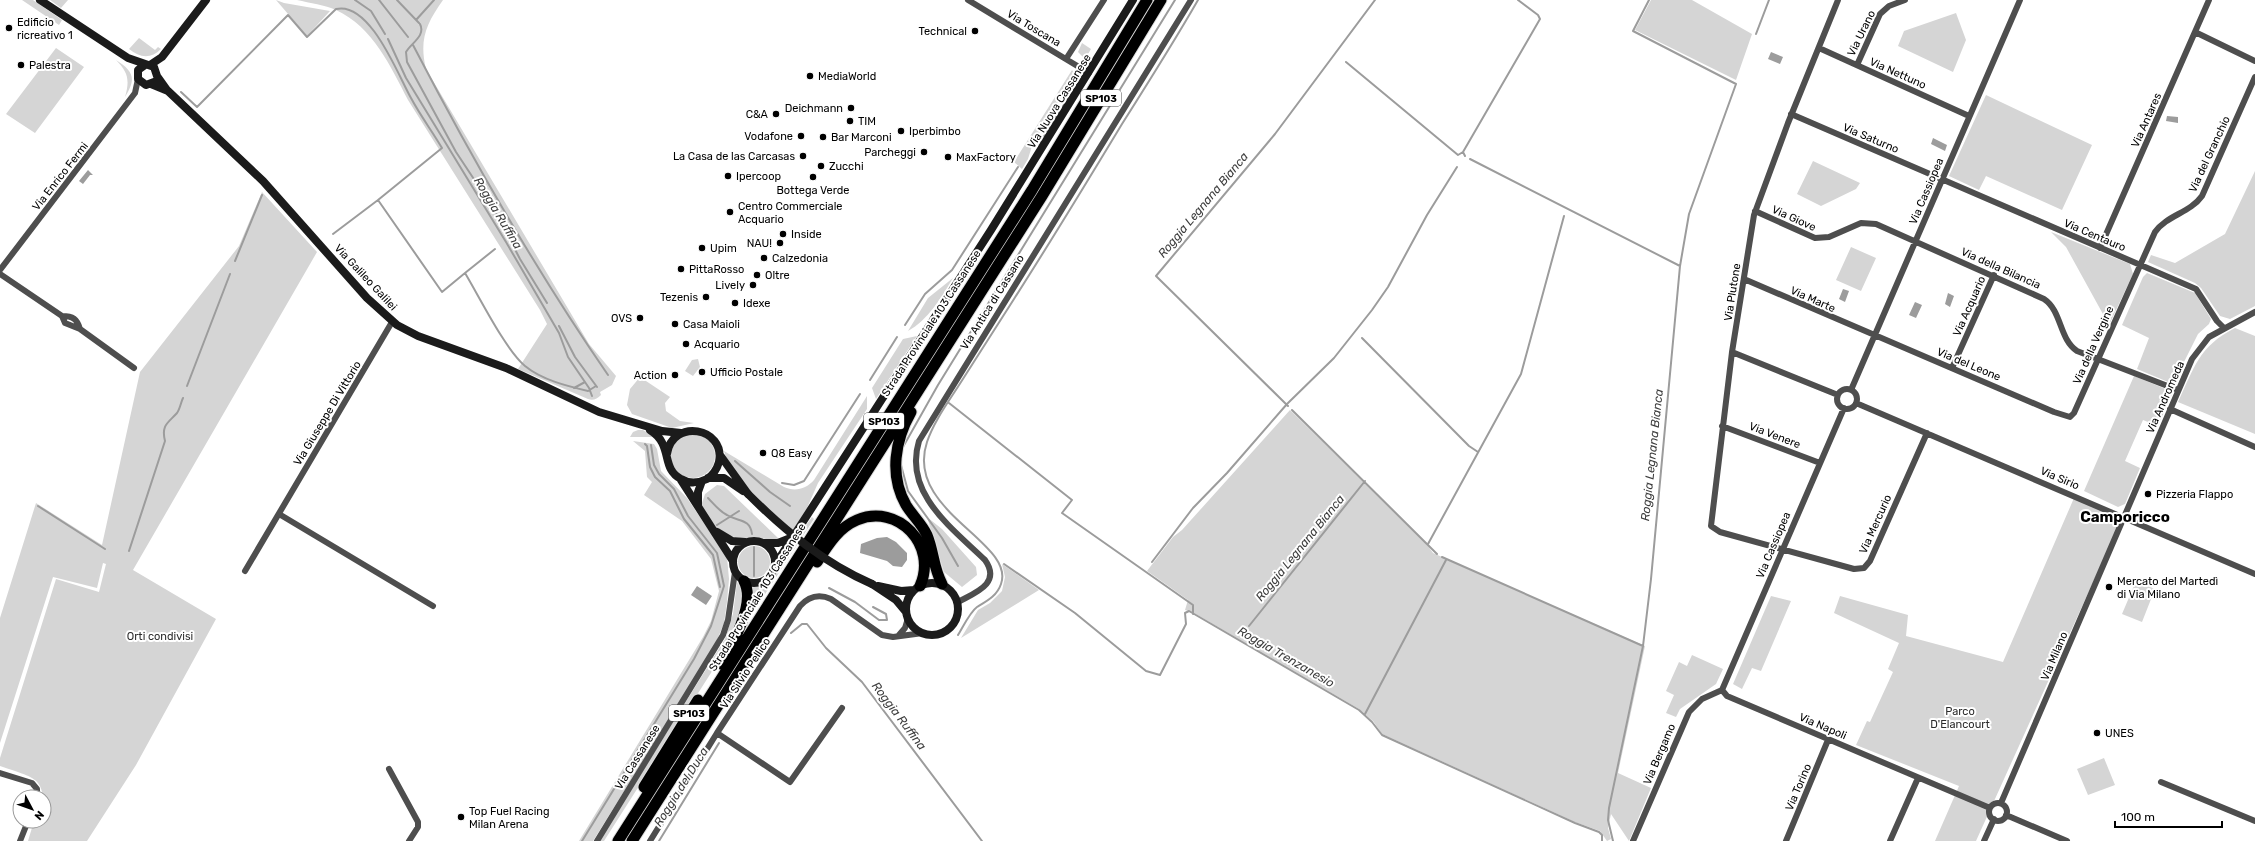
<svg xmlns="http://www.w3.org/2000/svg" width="2255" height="841" viewBox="0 0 2255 841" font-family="Rubik,sans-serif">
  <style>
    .green { fill: #d5d5d5 }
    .water { fill: #9c9c9c }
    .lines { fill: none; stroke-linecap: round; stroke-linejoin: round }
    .stream { stroke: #9c9c9c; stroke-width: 2 }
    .highway-casing { stroke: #dbdbdb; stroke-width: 13 }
    .street { stroke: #4e4e4e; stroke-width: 6 }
    .secondary { stroke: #1b1b1b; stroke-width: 8 }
    .highway { stroke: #000; stroke-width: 11 }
    .secondary-bridge { stroke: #1b1b1b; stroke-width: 8 }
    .poi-dot { fill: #000; stroke: #fff; stroke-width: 1.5 }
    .labels { text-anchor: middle; stroke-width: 4; stroke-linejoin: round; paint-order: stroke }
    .shield { fill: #fff; stroke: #4c4c4c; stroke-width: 1 }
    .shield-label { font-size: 10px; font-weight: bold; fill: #000 }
    .poi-label { font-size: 11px; fill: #000; stroke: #fff; text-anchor: start }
    .street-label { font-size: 11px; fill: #000; stroke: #fff }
    .park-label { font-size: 11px; fill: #2c2c2c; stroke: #fff }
    .water-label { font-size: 12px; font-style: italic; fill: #3d3d3d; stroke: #fff }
    .district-label { font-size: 15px; font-weight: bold; fill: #000; stroke: #fff }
  </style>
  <rect width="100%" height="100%" fill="#fff"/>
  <!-- green -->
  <path class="green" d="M22 0H33L62 20 59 25Z
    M50 0H68L61 8Z
    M276 0 284 3 330 11 307 36Z
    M297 0H443C426 24 419 40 426 69L589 344 616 376 612 385 600 392 601 395C597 399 593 401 588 399L518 369 547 324 540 310 408 100C391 67 373 27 336 10 325 5 310 3 297 0Z
    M1651 0H1692L1752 34 1736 80 1635 30Z
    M1956 13 1966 40 1953 72 1898 46 1904 31Z
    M139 38 155 50 158 47 161 49C151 59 140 58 129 49Z
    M1082 43 1091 49 1085 59 1078 52Z
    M56 48 84 67 35 133 6 114Z
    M116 60C133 71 137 78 125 97 130 80 128 72 116 60Z
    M1072 70 1076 76 1075 83 1055 107 1032 146 1028 159 1022 169 1014 162Z
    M1986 95 2092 145 2062 210 1986 176 1979 190 1949 176Z
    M1813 161 1860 183 1856 189 1821 206 1797 194Z
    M2255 171V306L2230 319 2220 316 2201 288 2195 283 2148 262 2151 255 2175 263 2225 234Z
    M262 192 317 252 133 570 216 619 136 765 87 841H28L34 821H44C44 777 41 780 0 766V758L56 579 99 592 106 564 103 563 97 588 53 577 0 743V618L36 503 102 545 140 372 239 246Z
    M2051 232 2130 264 2133 274 2109 325 2066 247Z
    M1851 247 1876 258 1861 291 1836 280Z
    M2147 273 2195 293 2211 319 2209 324 2198 334 2173 384 2137 369 2149 338 2122 325 2143 277Z
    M953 278C941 298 928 320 908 331L928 298Z
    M2235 328 2255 336V434L2178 402C2194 368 2199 346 2235 328Z
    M917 336 876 399 872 388 903 339Z
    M698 359 700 367 693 376 685 371 692 360Z
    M2134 376 2173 392 2158 426 2143 420 2125 461 2140 468 2125 504 2118 507 2084 491Z
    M640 377 670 397 665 403 666 411 680 421 694 423 672 428 632 414 627 405 630 389Z
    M867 396V409L818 483 807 508 793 530 750 493 726 457 724 451 784 487C795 492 806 489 814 480Z
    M1290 410 1425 542 1433 553 1645 646 1618 773 1651 788 1629 841 1611 814 1608 828 1611 839 1607 841 1600 831 1575 822 1382 734 1373 721 1359 709 1194 613 1185 610 1188 600 1147 571 1173 537 1182 530Z
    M638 430H643L654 437H630L633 432Z
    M671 456a22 22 0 1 1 44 0a22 22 0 1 1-44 0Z
    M633 441 654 444 657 449 661 471 687 498 727 557 729 579 727 602 724 623 715 645 593 841H579L703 637 711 621 719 591 711 559 682 521 644 495 652 482 647 477 645 451Z
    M717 485 724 486 779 539H766L755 537 745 539 730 536 716 527 701 506 705 494Z
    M2074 498 2122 518 1976 841H1935L1959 786 1856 745 1867 721 1870 722 1893 672 1888 669 1899 643 1834 613 1840 596 1908 615 1906 636 2003 662Z
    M812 517 814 519 743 628 750 588 764 585 771 581 781 560Z
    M927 517 942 529 976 567 977 575 962 587 944 572Z
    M738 562a16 16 0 1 1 32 0a16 16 0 1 1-32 0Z
    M1002 564 1039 590 961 638 978 610 990 603 1002 591 1005 577Z
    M2136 581 2155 589 2142 622 2122 614Z
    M737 582 743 592 742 605 735 627 716 665 604 841H599L725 639 733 614Z
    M1771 596 1791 601 1761 671 1752 668 1742 689 1733 684Z
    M1692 655 1723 669 1716 684 1680 709 1676 717 1666 713 1674 695 1666 691 1679 662 1687 666Z
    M2104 758 2115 785 2088 795 2077 769Z"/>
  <!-- water -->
  <path class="water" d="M1771 52 1783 57 1780 64 1768 59Z
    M1067 98 1069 99 1040 145 1038 144Z
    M2167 116 2178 117V123L2166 121Z
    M1933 138 1947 145 1945 151 1931 144Z
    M88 170 93 175H90L83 184 79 181Z
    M1843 289 1849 291 1845 302 1839 299Z
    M1948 293 1954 296 1950 307 1945 304Z
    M1915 302 1922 305 1916 318 1909 315Z
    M887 537 896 542 907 553V560L902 567 893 566 887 561 860 553 861 544 877 538Z
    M697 586 712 596 706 605 691 595Z"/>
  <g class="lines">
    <!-- stream -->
    <path class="stream" d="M355 0 371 11 385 34
      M379 0 408 37
      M397 0 419 23
      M416 20 434 0
      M420 24C426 36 411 43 406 52L407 62 456 152 495 211 520 259 547 303
      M1756 34 1769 0
      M388 39 406 78 506 242 559 333 568 357 589 388 592 396
      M413 45C472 159 535 269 608 375
      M1346 62 1458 155 1463 152
      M181 92 197 107 288 15 307 37 336 9C370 1 398 75 411 98 420 115 432 131 442 148L378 200 442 292 465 273C480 298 505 349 525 366 542 380 567 386 588 391L596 386
      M1465 156 1463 152 1540 19 1538 15 1518 0
      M1470 159 1680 266
      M333 234 378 200
      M235 261 262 195
      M465 273 495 249
      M905 325 925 294 952 270 1018 167
      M559 326 575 357 597 387
      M1362 338 1469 446 1478 452
      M870 380 897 337
      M187 386 230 274
      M574 388 585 382
      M949 403 1072 500 1062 513 1193 605V614
      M1288 406 1156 276 1275 134 1375 0
      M1292 410 1437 554
      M645 444 647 446 650 467 655 477 670 491 684 519 713 555 720 587
      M903 447 938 385 1175 0
      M735 461 770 492 790 506
      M901 465 908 491 942 538 958 566
      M782 483 794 485 804 481 860 394
      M708 498C714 504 719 511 727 515 738 522 750 518 752 534
      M38 506 105 549
      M717 525 739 511
      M1428 544 1521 374 1564 216
      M754 547V576
      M129 551 165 441C161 425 168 423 177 413 180 409 181 402 183 398
      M1442 557 1643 646
      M1152 562 1193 508 1227 473 1287 404 1334 358 1372 310 1388 287 1427 215 1457 167
      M1004 564 1075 613 1146 671 1160 675 1186 624 1185 613 1189 611 1359 710 1372 722 1382 735 1575 823 1599 832 1602 835V841
      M829 588 855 602 879 620H887L886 614 873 607
      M1249 626 1365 481
      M791 633 802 624H807L826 648 862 682 982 841
      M958 635C963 627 970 612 977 607 987 601 997 596 1001 584 1016 542 904 511 927 442 934 421 949 401 961 382 979 354 996 327 1014 299 1051 241 1087 182 1122 124 1148 83 1174 42 1198 0
      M1365 714 1446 560
      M582 841 694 659 711 626 724 586 717 553 688 516 674 489 659 474 654 465 651 445
      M659 841 719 743
      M1613 841 1608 820 1609 808 1643 646 1651 579 1680 266 1689 214 1736 84 1633 31 1649 0"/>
    <defs>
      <path id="highway" d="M911 412C895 440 889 475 906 505 912 515 922 524 927 535 934 552 933 567 942 584
        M817 562C828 545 838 528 857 520 898 503 938 545 920 586
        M721 664C733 644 756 603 744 581
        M644 787 698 700
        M618 841 1032 190 1147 0
        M632 841 1042 196 1161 0"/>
    </defs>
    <!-- highway casing -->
    <use href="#highway" class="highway-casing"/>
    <!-- street -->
    <path class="street" d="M968 0 1089 73
      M1838 0 1788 123 1754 215 1732 352 1711 526 1720 532 1854 569 1864 568 1870 561 1927 433
      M2195 32 2255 61
      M1819 48 1969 116
      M1066 59 1104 0
      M1857 65 1880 14 1889 6 1905 0
      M1791 114 2196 289 2217 321 2224 328
      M1755 211 1815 238 1829 237 1861 223 1876 224 2044 299C2062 311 2059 339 2077 351L2178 390
      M2100 248 2209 0
      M0 270 135 93 138 79
      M0 274 62 316C73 316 77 319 80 329
      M1744 279 2054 412 2070 417 2074 413 2155 232C2167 215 2190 213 2202 196L2255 77
      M62 316 65 323 80 329 134 368
      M1732 352 1838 395
      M1952 368 1994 275
      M1837 399a10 10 0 1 1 20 0a10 10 0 1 1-20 0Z
      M1851 390 2020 0
      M1856 403 2255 574
      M2170 409 2255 447
      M1722 426 1820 463
      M279 514 433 606
      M245 571 392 322
      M958 602C974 593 1002 584 985 560 952 528 903 493 919 441L1191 0
      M899 635 905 628 908 618
      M1722 690 1844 408
      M1722 690 1727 696 1990 808
      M842 708 790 782 717 733 800 606C809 596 820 594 831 599L882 635 893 637 923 633
      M389 769 418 822V827L409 841
      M0 773 32 783 37 789V797
      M2161 782 2255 821
      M2001 803 2192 359 2209 337 2255 312
      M1989 812a9 9 0 1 1 18 0a9 9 0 1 1-18 0Z
      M2006 815 2067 841
      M20 841 28 821
      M597 841 723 635 728 620 735 572
      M650 841 717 733
      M1633 841 1689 712 1702 699 1722 690
      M1786 841 1828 740
      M1890 841 1918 778
      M1984 841 1994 819"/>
    <!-- secondary -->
    <path class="secondary" d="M40 0 128 58 154 67 157 76 167 90
      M145 65 138 70V79L146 85 154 82
      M150 65 162 57 206 0
      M151 84 168 91 263 181 367 298 397 325 418 336 506 368 599 412 662 431 681 433
      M650 430C674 445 660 468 681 479 689 484 699 483 707 479 713 475 717 469 719 462 726 427 672 418 667 454
      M720 455 748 494
      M708 478H724L743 491
      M681 480 733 561
      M698 505V492L702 481
      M717 532 732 541 745 542
      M733 562a21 21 0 1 1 42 0a21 21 0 1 1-42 0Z
      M764 543H778L793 537
      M775 565 991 230 1133 0
      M906 609a26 26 0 1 1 52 0a26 26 0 1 1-52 0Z
      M872 584 896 600 906 612
      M878 586 901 591 914 590"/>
    <!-- highway -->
    <use href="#highway" class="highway"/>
    <!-- secondary-bridge -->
    <path class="secondary-bridge" d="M748 494C785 531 824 563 872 584"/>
  </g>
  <!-- markers -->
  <g class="poi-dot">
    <circle cx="9" cy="28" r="4"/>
    <circle cx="975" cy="31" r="4"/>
    <circle cx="21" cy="65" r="4"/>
    <circle cx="810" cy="76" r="4"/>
    <circle cx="851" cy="108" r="4"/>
    <circle cx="776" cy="114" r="4"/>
    <circle cx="850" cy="121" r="4"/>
    <circle cx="901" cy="131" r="4"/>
    <circle cx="801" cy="136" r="4"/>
    <circle cx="823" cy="137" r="4"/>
    <circle cx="924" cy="152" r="4"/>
    <circle cx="803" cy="156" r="4"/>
    <circle cx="948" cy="157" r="4"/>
    <circle cx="821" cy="166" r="4"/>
    <circle cx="728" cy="176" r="4"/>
    <circle cx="813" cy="177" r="4"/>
    <circle cx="730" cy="212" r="4"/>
    <circle cx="783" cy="234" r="4"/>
    <circle cx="780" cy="243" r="4"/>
    <circle cx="702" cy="248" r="4"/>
    <circle cx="764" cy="258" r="4"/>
    <circle cx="681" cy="269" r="4"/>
    <circle cx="757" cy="275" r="4"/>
    <circle cx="753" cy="285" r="4"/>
    <circle cx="706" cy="297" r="4"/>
    <circle cx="735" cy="303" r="4"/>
    <circle cx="640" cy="318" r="4"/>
    <circle cx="675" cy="324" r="4"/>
    <circle cx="686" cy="344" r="4"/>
    <circle cx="702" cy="372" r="4"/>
    <circle cx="675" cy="375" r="4"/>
    <circle cx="763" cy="453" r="4"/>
    <circle cx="2148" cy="494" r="4"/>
    <circle cx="2109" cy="587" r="4"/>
    <circle cx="2097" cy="733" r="4"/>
    <circle cx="461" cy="817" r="4"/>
  </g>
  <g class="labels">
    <!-- shield labels -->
    <g class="shield">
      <rect x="1081" y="90" width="40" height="16" rx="3"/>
      <rect x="864" y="413" width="40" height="16" rx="3"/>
      <rect x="669" y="705" width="40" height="16" rx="3"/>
    </g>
    <g class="shield-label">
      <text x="1101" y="102">SP103</text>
      <text x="884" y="425">SP103</text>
      <text x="689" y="717">SP103</text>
    </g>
    <!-- poi labels -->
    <g class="poi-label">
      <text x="17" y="26">Edificio<tspan x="17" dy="13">ricreativo 1</tspan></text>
      <text x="967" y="35" text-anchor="end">Technical</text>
      <text x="29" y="69">Palestra</text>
      <text x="818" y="80">MediaWorld</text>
      <text x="843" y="112" text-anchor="end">Deichmann</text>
      <text x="768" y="118" text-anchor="end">C&amp;A</text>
      <text x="858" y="125">TIM</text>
      <text x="909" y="135">Iperbimbo</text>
      <text x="793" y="140" text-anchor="end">Vodafone</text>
      <text x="831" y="141">Bar Marconi</text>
      <text x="916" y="156" text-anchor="end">Parcheggi</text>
      <text x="795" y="160" text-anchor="end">La Casa de las Carcasas</text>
      <text x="956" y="161">MaxFactory</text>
      <text x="829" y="170">Zucchi</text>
      <text x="736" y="180">Ipercoop</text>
      <text x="813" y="194" text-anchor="middle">Bottega Verde</text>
      <text x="738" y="210">Centro Commerciale<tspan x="738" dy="13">Acquario</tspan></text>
      <text x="791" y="238">Inside</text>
      <text x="772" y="247" text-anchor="end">NAU!</text>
      <text x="710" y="252">Upim</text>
      <text x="772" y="262">Calzedonia</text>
      <text x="689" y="273">PittaRosso</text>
      <text x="765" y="279">Oltre</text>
      <text x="745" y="289" text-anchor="end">Lively</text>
      <text x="698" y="301" text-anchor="end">Tezenis</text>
      <text x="743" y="307">Idexe</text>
      <text x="632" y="322" text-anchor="end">OVS</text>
      <text x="683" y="328">Casa Maioli</text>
      <text x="694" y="348">Acquario</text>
      <text x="710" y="376">Ufficio Postale</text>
      <text x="667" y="379" text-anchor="end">Action</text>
      <text x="771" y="457">Q8 Easy</text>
      <text x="2156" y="498">Pizzeria Flappo</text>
      <text x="2117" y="585">Mercato del Martedì<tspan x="2117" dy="13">di Via Milano</tspan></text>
      <text x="2105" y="737">UNES</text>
      <text x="469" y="815">Top Fuel Racing<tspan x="469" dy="13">Milan Arena</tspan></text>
    </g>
    <!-- street labels -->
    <g class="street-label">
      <text transform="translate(1034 28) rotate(31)" y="4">Via Toscana</text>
      <text transform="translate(1861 33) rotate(-64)" y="4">Via Urano</text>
      <text transform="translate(1898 73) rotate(24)" y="4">Via Nettuno</text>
      <text transform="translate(1059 101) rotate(-58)" y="4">Via Nuova Cassanese</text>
      <text transform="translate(2146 120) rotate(-66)" y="4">Via Antares</text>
      <text transform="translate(1871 138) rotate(23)" y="4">Via Saturno</text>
      <text transform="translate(2209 154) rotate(-65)" y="4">Via del Granchio</text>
      <text transform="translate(60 176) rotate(-52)" y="4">Via Enrico Fermi</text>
      <text transform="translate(1926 191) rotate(-67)" y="4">Via Cassiopea</text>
      <text transform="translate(1794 218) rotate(24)" y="4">Via Giove</text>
      <text transform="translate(2095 235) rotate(23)" y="4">Via Centauro</text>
      <text transform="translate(2001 268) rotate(24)" y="4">Via della Bilancia</text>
      <text transform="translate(366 277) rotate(47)" y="4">Via Galileo Galilei</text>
      <text transform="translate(1732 292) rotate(-81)" y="4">Via Plutone</text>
      <text transform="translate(1813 299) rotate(24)" y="4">Via Marte</text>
      <text transform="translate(992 302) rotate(-58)" y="4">Via Antica di Cassano</text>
      <text transform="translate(1969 306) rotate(-66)" y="4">Via Acquario</text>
      <text transform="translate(931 323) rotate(-57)" y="4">Strada Provinciale 103 Cassanese</text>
      <text transform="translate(2093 345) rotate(-66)" y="4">Via della Vergine</text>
      <text transform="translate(1969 364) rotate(23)" y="4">Via del Leone</text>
      <text transform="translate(2165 397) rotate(-66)" y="4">Via Andromeda</text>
      <text transform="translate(327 413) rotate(-59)" y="4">Via Giuseppe Di Vittorio</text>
      <text transform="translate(1775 435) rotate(21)" y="4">Via Venere</text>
      <text transform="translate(2060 478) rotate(23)" y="4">Via Sirio</text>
      <text transform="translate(1875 524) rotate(-66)" y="4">Via Mercurio</text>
      <text transform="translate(1773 545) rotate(-67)" y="4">Via Cassiopea</text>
      <text transform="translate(757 597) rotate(-58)" y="4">Strada Provinciale 103 Cassanese</text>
      <text transform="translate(2054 656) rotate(-67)" y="4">Via Milano</text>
      <text transform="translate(745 673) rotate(-57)" y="4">Via Silvio Pellico</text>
      <text transform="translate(1823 726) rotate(23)" y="4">Via Napoli</text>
      <text transform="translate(1659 754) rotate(-67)" y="4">Via Bergamo</text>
      <text transform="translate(637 757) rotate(-58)" y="4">Via Cassanese</text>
      <text transform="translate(1798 787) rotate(-67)" y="4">Via Torino</text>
    </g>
    <!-- park labels -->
    <g class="park-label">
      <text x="160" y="640">Orti condivisi</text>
      <text x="1960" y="715">Parco<tspan x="1960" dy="13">D'Elancourt</tspan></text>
    </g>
    <!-- water labels -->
    <g class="water-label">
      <text transform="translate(1203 205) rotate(-50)" y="4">Roggia Legnana Bianca</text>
      <text transform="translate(498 213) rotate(59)" y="4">Roggia Ruffina</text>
      <text transform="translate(1652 455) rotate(-84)" y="4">Roggia Legnana Bianca</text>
      <text transform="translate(1300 548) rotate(-51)" y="4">Roggia Legnana Bianca</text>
      <text transform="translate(1286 657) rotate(30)" y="4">Roggia Trenzanesio</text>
      <text transform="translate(899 716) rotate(53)" y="4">Roggia Ruffina</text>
      <text transform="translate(681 787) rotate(-58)" y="4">Roggia del Duca</text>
    </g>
    <!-- district labels -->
    <g class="district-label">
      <text x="2125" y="522">Camporicco</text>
    </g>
  </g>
  <!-- north arrow -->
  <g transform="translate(32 809) rotate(131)"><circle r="19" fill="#ffffff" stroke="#999999"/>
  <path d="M0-3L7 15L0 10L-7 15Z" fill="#000000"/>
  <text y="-6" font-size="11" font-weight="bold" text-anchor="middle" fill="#000000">N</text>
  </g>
  <!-- scale -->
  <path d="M2115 821v6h107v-6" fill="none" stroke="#000000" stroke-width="2"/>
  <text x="2121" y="821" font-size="12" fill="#000000" stroke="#ffffff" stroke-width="3" paint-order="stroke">100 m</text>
</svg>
